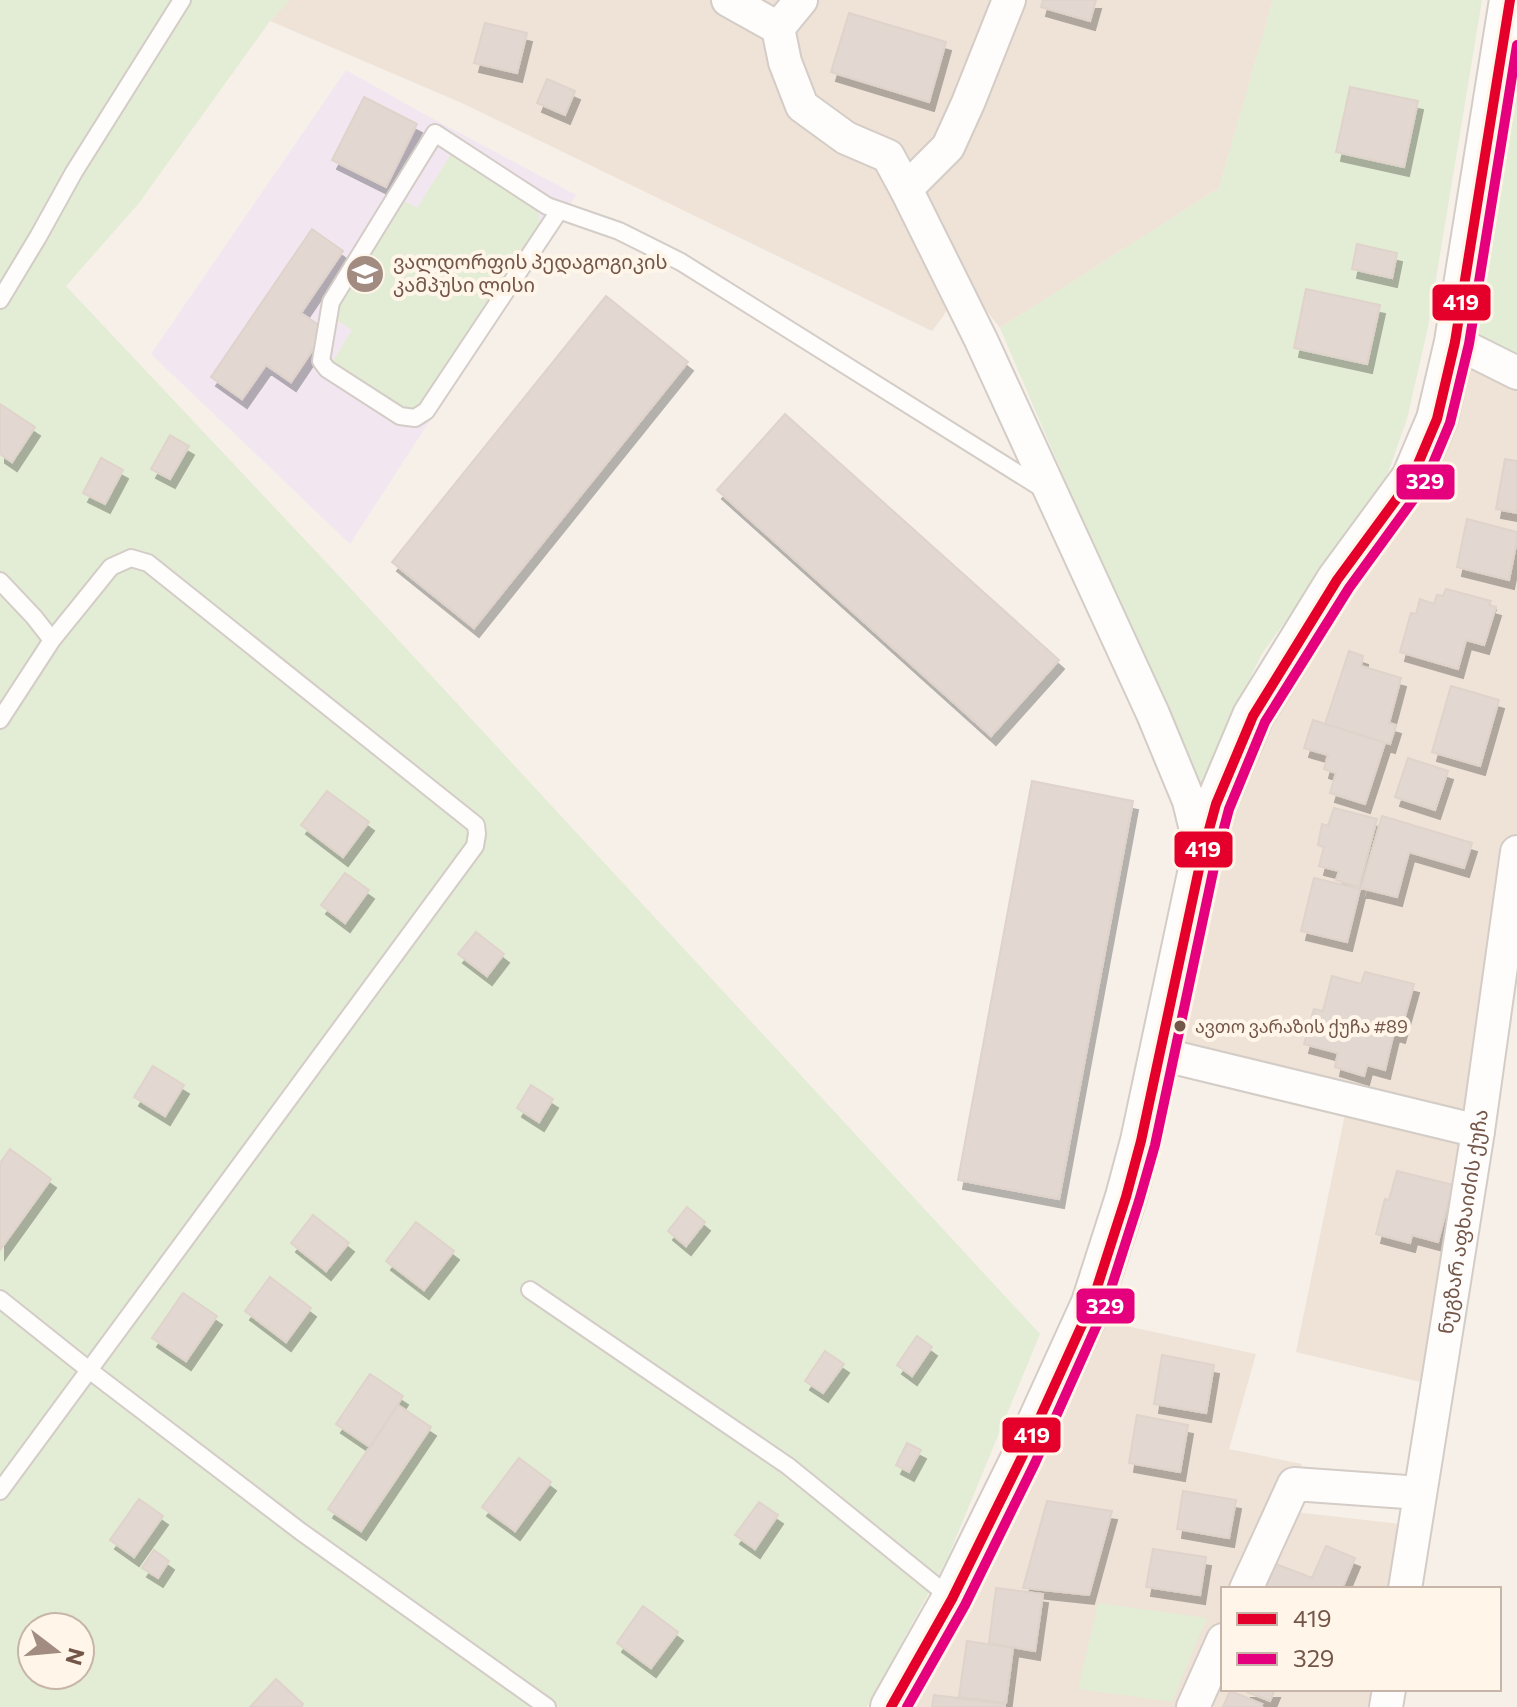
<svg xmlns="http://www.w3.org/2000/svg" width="1517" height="1707" viewBox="0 0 1517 1707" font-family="Commissioner,'Noto Sans Georgian',sans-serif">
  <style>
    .residential { fill: #efe2d6 }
    .education { fill: #f2e7f1 }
    .green { fill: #e3ecd4; fill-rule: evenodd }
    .building { fill: #e2d8d1; stroke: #dfd3cb; stroke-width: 2; filter: url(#shadow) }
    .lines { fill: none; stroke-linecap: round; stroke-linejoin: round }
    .service-casing { stroke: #d4ccc6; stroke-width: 20 }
    .minor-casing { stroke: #d4ccc6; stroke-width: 36 }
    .tertiary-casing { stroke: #d4ccc6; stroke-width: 44 }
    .service { stroke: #fefdfc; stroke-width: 16 }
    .minor { stroke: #fefdfc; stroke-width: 32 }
    .tertiary { stroke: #fefdfc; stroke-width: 40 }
    .bus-1-casing { stroke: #fff5e9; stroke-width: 16 }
    .bus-2-casing { stroke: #fff5e9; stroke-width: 16 }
    .bus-1 { stroke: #e4002b; stroke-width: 10 }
    .bus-2 { stroke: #e5007d; stroke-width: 10 }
    .bus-dot { fill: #745649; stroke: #fff5e9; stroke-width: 3 }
    .labels { text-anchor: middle; stroke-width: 8; stroke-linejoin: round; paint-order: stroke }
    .bus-label { font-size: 18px; fill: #745649; stroke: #fff5e9; text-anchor: start }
    .poi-label { font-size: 20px; fill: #745649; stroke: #fff5e9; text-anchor: start }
    .street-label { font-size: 20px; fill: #745649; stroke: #fff5e9 }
    .line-badge { stroke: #fff5e9; stroke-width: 3 }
    .badge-label { font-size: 22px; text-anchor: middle; font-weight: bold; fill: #fff }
  </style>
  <defs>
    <filter id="shadow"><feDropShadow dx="5" dy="9" stdDeviation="0" flood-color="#0004"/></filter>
  </defs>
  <rect width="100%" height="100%" fill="#f6f0e9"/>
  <!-- residential -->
  <path class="residential" d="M290 0H1273L1219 188 1000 328 961 278 944 315 932 331 462 103 270 21Z
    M1455 342 1517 373V852L1437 1386 1296 1352 1348 1100 1160 1054 1202 855 1378 523Z
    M1089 1318 1256 1354 1229 1449 1302 1464 1243 1589H1223V1632L1189 1707H895Z
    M1286 1511 1400 1524 1392 1589H1250Z
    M1223 1648V1689H1379L1376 1707H1196Z"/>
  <!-- education -->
  <path class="education" d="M346 70 422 113 576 195 350 544 151 354Z"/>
  <!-- green -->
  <path class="green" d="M0 0H290L270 21 139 203 66 286 340 577 1040 1334 948 1557 867 1707H0ZM32 1627H80V1675H32Z
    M1273 0H1482L1428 327 1407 419 1384 484 1261 655 1227 728 1209 786 1195 784 1000 328 1219 188Z
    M1517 0V373L1455 342Z
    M451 154 538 209 540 224 420 406 405 411 331 364 352 330 332 317 405 201 417 208Z
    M1098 1603 1207 1618 1172 1702 1078 1689Z"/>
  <!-- building -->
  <path class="building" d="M1043 0H1096L1090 21 1041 7Z
    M849 13 946 42 929 102 831 72Z
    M485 23 527 33 517 73 474 63Z
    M547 79 575 91 565 115 537 103Z
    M1350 87 1418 101 1404 167 1336 152Z
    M364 97 417 124 386 187 332 160Z
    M312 229 343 251 301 313 326 330 291 382 266 365 242 399 211 377Z
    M1357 244 1397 253 1392 278 1352 269Z
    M1306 289 1380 305 1367 364 1294 348Z
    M606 296 688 362 474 628 392 562Z
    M0 404 35 427 12 462 0 454Z
    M785 414 1059 660 991 736 717 490Z
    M170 435 189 446 170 479 151 469Z
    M101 458 123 470 105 504 83 493Z
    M1505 459 1517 461V513L1496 509Z
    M1467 519 1517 532V540L1509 580 1457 567Z
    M1446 589 1491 601 1489 605 1496 607 1484 645 1466 640 1458 669 1400 652 1411 613 1416 614 1420 599 1434 604 1437 595 1443 596Z
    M1349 651 1363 656 1361 666 1401 678 1389 723 1396 725 1390 744 1325 724Z
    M1451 686 1499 700 1480 766 1432 752Z
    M1313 720 1385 743 1365 804 1330 793 1336 773 1324 769 1328 755 1304 748Z
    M1408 758 1448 771 1435 810 1395 797Z
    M1032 781 1133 801 1059 1199 958 1180Z
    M327 791 369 822 343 857 301 825Z
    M1334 808 1377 819 1359 887 1336 880 1339 871 1319 866 1324 847 1318 845 1322 824 1328 826Z
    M1382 816 1472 843 1464 868 1409 852 1397 897 1361 888Z
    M345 873 369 890 345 923 321 905Z
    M1314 878 1360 889 1347 942 1301 931Z
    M476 932 504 954 487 976 458 954Z
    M1365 972 1414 984 1400 1034 1394 1032 1385 1070 1367 1065 1364 1076 1335 1067 1338 1053 1304 1044 1314 1009 1323 1011 1332 976 1361 984Z
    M153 1066 184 1085 165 1116 134 1097Z
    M531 1085 553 1099 539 1122 517 1108Z
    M10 1149 51 1179 0 1250V1163Z
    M1397 1171 1453 1185 1438 1242 1412 1235 1410 1243 1376 1234 1385 1199 1389 1200Z
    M687 1207 705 1222 686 1246 668 1231Z
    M313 1215 349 1243 326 1271 291 1243Z
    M416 1222 454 1251 424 1290 386 1261Z
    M270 1277 311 1308 286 1342 245 1311Z
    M183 1293 217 1316 186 1361 152 1338Z
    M917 1336 932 1347 912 1376 897 1365Z
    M825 1351 844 1364 823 1393 805 1381Z
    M1162 1355 1214 1365 1206 1413 1154 1404Z
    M370 1374 403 1396 370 1447 336 1424Z
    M398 1405 431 1427 361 1531 328 1509Z
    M1137 1415 1188 1425 1180 1472 1129 1463Z
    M907 1443 921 1450 909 1472 896 1465Z
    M519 1458 551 1482 515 1531 482 1507Z
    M1183 1491 1236 1500 1229 1538 1177 1529Z
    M139 1499 163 1516 134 1557 110 1540Z
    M1047 1501 1112 1511 1089 1595 1023 1588Z
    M759 1502 778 1515 755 1549 735 1535Z
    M1326 1546 1355 1558 1342 1589H1265L1276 1564 1312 1578Z
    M1153 1549 1206 1557 1200 1595 1146 1587Z
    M154 1550 169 1561 158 1578 142 1568Z
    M996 1588 1043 1594 1035 1651 989 1643Z
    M643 1606 678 1632 651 1668 617 1643Z
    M967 1641 1013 1648 1006 1703 959 1697Z
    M276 1679 303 1704 301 1707H250Z
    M1245 1689H1275L1270 1701 1247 1692V1690Z
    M1230 1691 1262 1704 1260 1707H1223Z
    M934 1695 1005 1704V1707H932Z"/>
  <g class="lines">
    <defs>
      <path id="service" d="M559 211 426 411 415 418 400 416 327 369 321 361 331 302 435 133 547 206 619 231 681 262 1043 489
        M0 300 38 237 74 172 182 0
        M0 581 34 617 52 640
        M0 720 52 640 111 567 131 558 148 563 476 825 477 834 475 846 0 1491
        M530 1290 788 1466 951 1598
        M0 1299 89 1370 300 1531 547 1707"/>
      <g id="minor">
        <path d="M728 0 778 28 785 62 802 106 846 138 888 156 906 189 981 340 1153 714 1189 801 1202 855"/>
        <path d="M778 28 801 0"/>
        <path d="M906 189 948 147 968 103 1009 0"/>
        <path d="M1455 342 1517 373"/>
        <path d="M1160 1054 1478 1131"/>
        <path d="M1246 1589 1294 1484 1420 1493"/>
        <path id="s1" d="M1405 1589 1478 1131 1517 852"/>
        <path d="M1193 1707 1223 1640"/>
        <path d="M1386 1707 1389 1689"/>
      </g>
      <path id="tertiary" d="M891 1707 952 1599 1022 1457 1092 1303 1126 1197 1141 1141 1202 855 1216 804 1253 716 1337 580 1412 478 1437 419 1455 342 1510 0"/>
    </defs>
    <!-- service casing -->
    <use href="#service" class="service-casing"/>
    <!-- minor casing -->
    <use href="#minor" class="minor-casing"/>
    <!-- tertiary casing -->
    <use href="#tertiary" class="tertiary-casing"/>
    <!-- service -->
    <use href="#service" class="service"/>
    <!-- minor -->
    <use href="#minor" class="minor"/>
    <!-- tertiary -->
    <use href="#tertiary" class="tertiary"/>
    <defs>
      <path id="bus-1" d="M891 1707 952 1599 1022 1457 1092 1303 1126 1197 1141 1141 1202 855 1216 804 1253 716 1337 580 1412 478 1437 419 1455 342 1510 0"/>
      <path id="bus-2" d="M907 1707 965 1605 1035 1463 1105 1307 1139 1201 1155 1145 1216 858 1229 809 1265 722 1349 588 1424 485 1450 423 1469 344 1517 45"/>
    </defs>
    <!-- bus-1 casing -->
    <use href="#bus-1" class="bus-1-casing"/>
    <!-- bus-2 casing -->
    <use href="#bus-2" class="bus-2-casing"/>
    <!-- bus-1 -->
    <use href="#bus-1" class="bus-1"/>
    <!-- bus-2 -->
    <use href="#bus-2" class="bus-2"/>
  </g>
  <!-- icons -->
  <defs>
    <symbol id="school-disc" viewBox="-11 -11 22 22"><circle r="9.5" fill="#a28c81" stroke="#fff5e9"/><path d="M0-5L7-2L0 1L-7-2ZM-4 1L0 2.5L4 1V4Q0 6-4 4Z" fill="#fff"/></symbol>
  </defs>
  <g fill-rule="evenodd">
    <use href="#school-disc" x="343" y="252" width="44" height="44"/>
  </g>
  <!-- markers -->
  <circle class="bus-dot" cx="1180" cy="1026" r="7"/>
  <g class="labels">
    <!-- bus labels -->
    <g class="bus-label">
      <text x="1195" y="1033">ავთო ვარაზის ქუჩა #89</text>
    </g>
    <!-- poi labels -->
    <g class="poi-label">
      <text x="393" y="269">ვალდორფის პედაგოგიკის<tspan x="393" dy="23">კამპუსი ლისი</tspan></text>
    </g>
    <!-- street labels -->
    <g class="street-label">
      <text dy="7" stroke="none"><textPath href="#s1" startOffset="372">ნუგზარ აფხაიძის ქუჩა</textPath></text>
    </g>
  </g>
  <g class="line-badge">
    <rect x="1431" y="283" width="61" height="39" rx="8" fill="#e4002b"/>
    <rect x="1395" y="463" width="61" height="38" rx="8" fill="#e5007d"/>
    <rect x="1173" y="830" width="61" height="39" rx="8" fill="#e4002b"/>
    <rect x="1075" y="1287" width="61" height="38" rx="8" fill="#e5007d"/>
    <rect x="1001" y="1416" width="61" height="38" rx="8" fill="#e4002b"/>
  </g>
  <g class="badge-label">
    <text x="1461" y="310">419</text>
    <text x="1425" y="489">329</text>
    <text x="1203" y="857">419</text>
    <text x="1105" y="1314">329</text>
    <text x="1032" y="1443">419</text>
  </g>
  <!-- legend -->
  <rect x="1221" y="1587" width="280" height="104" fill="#fff5e9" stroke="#c7b5a9" stroke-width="2"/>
  <rect x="1237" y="1613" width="40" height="12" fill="#e4002b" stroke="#c7b5a9" stroke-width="2"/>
  <text x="1293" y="1627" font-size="24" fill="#745649">419</text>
  <rect x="1237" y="1653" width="40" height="12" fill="#e5007d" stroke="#c7b5a9" stroke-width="2"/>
  <text x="1293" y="1667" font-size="24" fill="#745649">329</text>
  <!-- north arrow -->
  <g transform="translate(56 1651) rotate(106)"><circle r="38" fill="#fff5e9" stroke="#c7b5a9" stroke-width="2"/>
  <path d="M0-6L14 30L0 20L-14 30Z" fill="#a28c81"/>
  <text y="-12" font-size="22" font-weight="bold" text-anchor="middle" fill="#745649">N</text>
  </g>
</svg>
